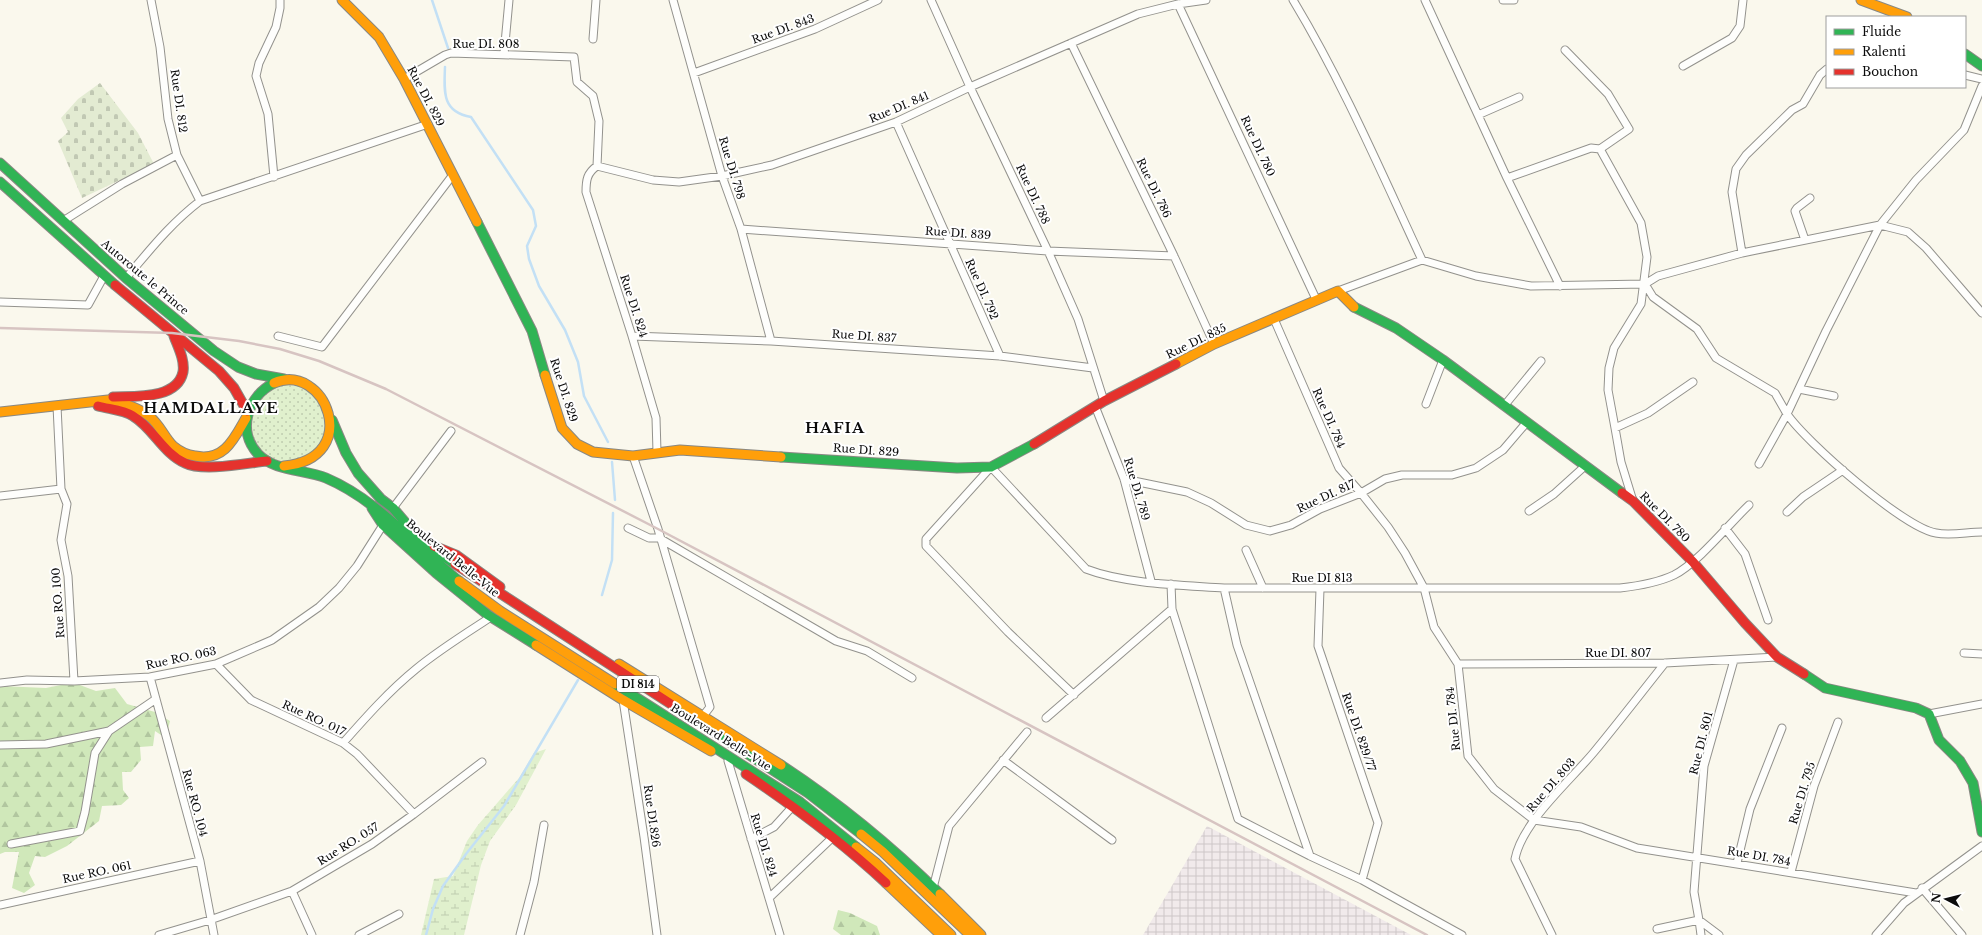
<svg xmlns="http://www.w3.org/2000/svg" width="1982" height="935" viewBox="0 0 1982 935" font-family="'Libre Baskerville',serif">
  <style>
    .industrial { fill: url(#industrial-grid) }
    .grass { fill: url(#grass-dots) }
    .forest { fill: url(#forest-firs) }
    .wetland { fill: url(#wetland-marsh) }
    .cemetery { fill: url(#cemetery-stones) }
    .lines { fill: none; stroke-linecap: round; stroke-linejoin: round }
    .stream { stroke: #c3e0f5; stroke-width: 2.5 }
    .street-casing { stroke: #93928d; stroke-width: 9 }
    .fast-casing { stroke: #898883; stroke-width: 11 }
    .slow-casing { stroke: #898883; stroke-width: 11 }
    .jam-casing { stroke: #898883; stroke-width: 11 }
    .street { stroke: #fefefc; stroke-width: 7 }
    .fast { stroke: #30b455; stroke-width: 9 }
    .slow { stroke: #ff9f0a; stroke-width: 9 }
    .jam { stroke: #e5322d; stroke-width: 9 }
    .rail { stroke: #d7c4c2; stroke-width: 2.5 }
    .labels { text-anchor: middle; stroke-width: 4; stroke-linejoin: round; paint-order: stroke }
    .shield { fill: #fff; stroke: #545454; stroke-width: 1 }
    .shield-label { font-size: 10px; font-weight: bold; fill: #0b0b0b }
    .street-label { font-size: 11px; fill: #0b0b0b; stroke: #fff }
    .district-label { font-size: 15px; font-weight: bold; letter-spacing: 1px; fill: #0b0b0b; stroke: #fff }
  </style>
  <defs>
    <pattern id="industrial-grid" width="8" height="8" patternUnits="userSpaceOnUse"><rect width="8" height="8" fill="#f1eaeb"/><path d="M0 4h8M4 0v8" fill="none" stroke="#cdc7c8"/></pattern>
    <pattern id="grass-dots" width="8" height="8" patternUnits="userSpaceOnUse"><rect width="8" height="8" fill="#e0f0cd"/><path d="M2 2h.1M6 6h.1" fill="none" stroke="#bfccaf" stroke-width="1.8" stroke-linecap="round"/></pattern>
    <pattern id="forest-firs" width="22" height="20" patternUnits="userSpaceOnUse"><rect width="22" height="20" fill="#d0e8ba"/><path d="M5 1l3.5 6h-7zM16 11l3.5 6h-7z" fill="#b1c69f"/></pattern>
    <pattern id="wetland-marsh" width="20" height="14" patternUnits="userSpaceOnUse"><rect width="20" height="14" fill="#e0f0cd"/><path d="M1 5h8M5 5V1M11 12h8M15 12V8" fill="none" stroke="#bfccaf"/></pattern>
    <pattern id="cemetery-stones" width="16" height="16" patternUnits="userSpaceOnUse"><rect width="16" height="16" fill="#e3ebd2"/><path d="M2 7V4a2 2 0 0 1 4 0v3zM10 15v-3a2 2 0 0 1 4 0v3z" fill="#c1c8b3"/></pattern>
  </defs>
  <rect width="100%" height="100%" fill="#faf8ed"/>
  <!-- industrial -->
  <path class="industrial" d="M1207 826 1411 935H1143Z"/>
  <!-- grass -->
  <path class="grass" d="M279 384 306 387 326 413 324 440 310 456 284 463 264 455 249 431 257 399Z"/>
  <!-- forest -->
  <path class="forest" d="M66 684H77L96 691 115 688 127 704 155 712 170 721 168 729 161 735 155 731 153 746 140 747 141 760 131 772H122L123 790 129 798 121 805 102 806 99 821 67 846 45 857 35 856 29 873 35 885 24 893 12 888 19 852H5L0 854V686L46 688Z
    M838 910 850 913 877 926 880 935H841L833 929Z"/>
  <!-- wetland -->
  <path class="wetland" d="M546 749 516 805 490 841 481 865 464 935H421L434 879 453 876 467 841 478 825 519 778 534 753Z"/>
  <!-- cemetery -->
  <path class="cemetery" d="M100 83 138 133 154 164 82 198 58 141 68 132 61 118 78 99Z"/>
  <g class="lines">
    <!-- stream -->
    <path class="stream" d="M432 0 448 48
      M445 67C444 92 442 112 471 117L533 210 536 226 527 246 529 259 539 286 565 330 578 362 584 396 608 442
      M612 462 615 500
      M602 595 612 560 613 513
      M426 935 433 909 443 886 466 854 504 806 578 680"/>
    <defs>
      <path id="street" d="M151 0 160 47 168 119 177 155 200 201
        M673 0 722 176 741 229 771 341
        M931 0 970 87 1048 251 1078 319 1104 401
        M1293 0C1343 83 1381 172 1422 260L1476 276 1531 286 1645 284 1658 276 1742 253 1880 225 1908 232 1926 248 1982 313
        M1425 0 1507 178 1560 286
        M1503 0H1514
        M1178 4 1316 299
        M593 39 596 0
        M1071 43 1174 256 1214 344
        M1565 50 1608 94 1629 129 1600 149
        M504 54 509 0
        M1683 66 1732 38 1740 26 1743 0
        M694 73 815 29 878 0
        M1965 75 1982 79
        M404 79 445 55 451 53 574 57 577 82 593 96 599 121 597 166
        M1478 115 1519 97
        M896 122 1000 356
        M274 177 268 114 256 76 259 63 276 27 280 8V0
        M1507 178 1591 148 1600 149 1641 223 1647 257 1641 304 1614 348 1609 368 1608 390 1615 428 1621 462 1633 501
        M63 221 122 184 177 155
        M741 229 1048 251 1174 256
        M1805 240 1795 211 1797 208 1810 198
        M1742 253 1732 192 1736 169 1746 155 1792 110 1803 104 1820 75 1827 69
        M126 278C149 251 171 223 200 201L428 124
        M1645 284 1653 297 1697 329 1716 358 1775 393 1787 414 1826 331 1880 225 1916 180 1964 130 1982 86
        M1338 291 1422 260
        M0 302 88 305 104 276
        M1274 319 1339 468 1361 493 1388 527 1405 553 1424 588 1434 627 1458 664 1468 756 1494 789 1534 820 1581 827 1637 848 1916 893
        M278 336 322 347 452 176
        M632 336 771 341 1000 356 1093 368
        M1799 389 1834 396
        M1426 404 1443 360
        M57 406 61 489 67 504 61 540 68 576 74 681
        M1095 406 1124 479 1151 581
        M1504 406 1541 361
        M1615 428 1648 413 1693 382
        M657 452 656 418 632 336 586 192C586 180 587 173 597 166L653 180 679 182 722 176 772 165 896 122 970 87 1138 14 1178 4 1206 0
        M633 456 658 529 710 707 703 716
        M1759 464 1787 414C1806 442 1904 528 1936 533 1950 536 1968 532 1982 532
        M1124 479 1187 492 1211 503 1246 525 1270 531 1291 525 1320 509 1361 493 1385 479 1402 475H1452L1476 468 1503 450 1527 422
        M0 496 61 489
        M393 508 451 431
        M1529 511 1554 494 1585 466
        M1787 512 1803 497 1843 470
        M628 528 649 538H659L836 641 867 651 912 678
        M1725 528 1745 554 1768 620
        M1246 550 1263 588
        M1171 584 1172 609 1238 819 1310 856 1362 880 1462 935
        M1224 588 1237 645 1310 856
        M1320 589 1318 646 1378 823 1362 880
        M1964 653 1982 654
        M216 664 251 700 343 743 357 754 414 814
        M1458 664 1665 663 1777 657
        M150 677 200 861 214 935
        M0 683 27 680 74 681 150 677 216 664 272 640 319 607 339 588 357 566 383 525
        M1074 695 1008 632 926 546V539L991 467 1086 569C1125 584 1182 585 1224 588H1620C1638 586 1657 583 1674 575 1698 563 1729 524 1749 505
        M623 700 644 837 657 935
        M1929 714 1982 704
        M1046 718 1172 609
        M343 743C366 717 389 691 416 669 439 650 465 634 491 617
        M0 745 46 744 109 731
        M1003 760 1112 840
        M728 761 780 935
        M751 839 774 827 793 806
        M11 844 80 831 85 812 95 753 109 731 156 699
        M1737 863 1750 809 1782 728
        M1791 872 1814 786 1838 722
        M933 888 949 826 1027 732
        M1922 888 1962 935
        M292 891 312 935
        M769 898 833 837
        M0 905 200 861
        M1657 929 1699 920 1701 935
        M159 935 210 920 292 891 372 844 414 814 482 762
        M359 935 399 914
        M520 935 534 882 544 825
        M1552 935 1515 859C1522 822 1570 781 1594 752 1618 723 1641 693 1665 663
        M1719 935 1699 920 1694 892 1704 766 1734 660
        M1876 935 1904 903 1982 846"/>
      <path id="fast" d="M1965 54 1982 66
        M0 163 126 278 214 351 238 367 256 374 284 379
        M0 182 115 285
        M477 222 532 331 545 375
        M1354 307 1396 328 1443 360 1622 493
        M274 383C248 396 236 430 258 454 275 472 305 469 326 478 378 500 416 547 459 581
        M332 420 346 453 358 473 381 499 393 508 422 542 455 564
        M781 457 957 468 991 467 1034 444
        M372 508 383 525 436 573 488 615 536 645
        M1804 674 1825 688 1916 708 1929 714 1939 740 1960 761 1973 783 1982 832
        M615 684 800 802 856 847
        M674 706 808 793 861 834
        M781 765C839 803 891 846 940 894"/>
      <path id="slow" d="M342 0 379 37 404 79 477 222
        M1861 0 1907 17
        M1176 364 1214 344 1338 291 1354 307
        M545 375 562 428 577 444 593 452 633 456 680 450 781 457
        M274 383C325 361 364 458 284 466
        M0 412 108 400C123 403 138 407 150 417 160 425 164 437 173 446 179 451 187 455 195 456 224 462 234 439 246 418
        M459 581 500 611 615 684
        M536 645 623 700 711 751
        M619 664 781 765
        M861 834 883 852 970 935
        M856 847 875 862 951 935
        M886 883 941 935
        M940 894 981 935"/>
      <path id="jam" d="M115 285 219 371 234 388 247 411
        M113 397C134 396 177 400 183 372 185 360 178 347 174 336
        M98 406C109 409 124 410 133 416 153 428 163 453 185 463 203 472 247 463 267 461
        M1034 444 1104 401 1176 364
        M1622 493 1633 501 1693 562 1745 623 1777 657 1804 674
        M434 546 456 555 500 587
        M455 564 674 706
        M746 774C795 807 842 842 886 883"/>
    </defs>
    <!-- street casing -->
    <use href="#street" class="street-casing"/>
    <!-- fast casing -->
    <use href="#fast" class="fast-casing"/>
    <!-- slow casing -->
    <use href="#slow" class="slow-casing"/>
    <!-- jam casing -->
    <use href="#jam" class="jam-casing"/>
    <!-- street -->
    <use href="#street" class="street"/>
    <!-- fast -->
    <use href="#fast" class="fast"/>
    <!-- slow -->
    <use href="#slow" class="slow"/>
    <!-- jam -->
    <use href="#jam" class="jam"/>
    <!-- rail -->
    <path class="rail" d="M0 328 172 333 239 341 280 349 319 361 386 389 658 529 1427 935"/>
  </g>
  <g class="labels">
    <!-- shield labels -->
    <rect class="shield" x="617" y="676" width="42" height="16" rx="3"/>
    <g class="shield-label">
      <text x="638" y="688">DI 814</text>
    </g>
    <!-- street labels -->
    <g class="street-label">
      <text transform="translate(783 29) rotate(-20)" y="4">Rue DI. 843</text>
      <text x="486" y="48">Rue DI. 808</text>
      <text transform="translate(426 96) rotate(62)" y="4">Rue DI. 829</text>
      <text transform="translate(179 101) rotate(82)" y="4">Rue DI. 812</text>
      <text transform="translate(899 107) rotate(-23)" y="4">Rue DI. 841</text>
      <text transform="translate(1258 146) rotate(65)" y="4">Rue DI. 780</text>
      <text transform="translate(732 168) rotate(73)" y="4">Rue DI. 798</text>
      <text transform="translate(1154 188) rotate(64)" y="4">Rue DI. 786</text>
      <text transform="translate(1033 194) rotate(65)" y="4">Rue DI. 788</text>
      <text transform="translate(958 233) rotate(4)" y="4">Rue DI. 839</text>
      <text transform="translate(145 277) rotate(40)" y="4">Autoroute le Prince</text>
      <text transform="translate(982 289) rotate(66)" y="4">Rue DI. 792</text>
      <text transform="translate(634 306) rotate(72)" y="4">Rue DI. 824</text>
      <text transform="translate(864 336) rotate(4)" y="4">Rue DI. 837</text>
      <text transform="translate(1196 341) rotate(-26)" y="4">Rue DI. 835</text>
      <text transform="translate(564 390) rotate(72)" y="4">Rue DI. 829</text>
      <text transform="translate(1329 418) rotate(66)" y="4">Rue DI. 784</text>
      <text transform="translate(866 450) rotate(4)" y="4">Rue DI. 829</text>
      <text transform="translate(1137 489) rotate(73)" y="4">Rue DI. 789</text>
      <text transform="translate(1326 496) rotate(-25)" y="4">Rue DI. 817</text>
      <text transform="translate(1665 517) rotate(45)" y="4">Rue DI. 780</text>
      <text transform="translate(453 558) rotate(39)" y="4">Boulevard Belle-Vue</text>
      <text x="1322" y="582">Rue DI 813</text>
      <text transform="translate(58 603) rotate(-94)" y="4">Rue RO. 100</text>
      <text x="1618" y="657">Rue DI. 807</text>
      <text transform="translate(181 658) rotate(-12)" y="4">Rue RO. 063</text>
      <text transform="translate(314 718) rotate(25)" y="4">Rue RO. 017</text>
      <text transform="translate(1453 719) rotate(-96)" y="4">Rue DI. 784</text>
      <text transform="translate(1359 732) rotate(71)" y="4">Rue DI. 829/77</text>
      <text transform="translate(721 737) rotate(32)" y="4">Boulevard Belle-Vue</text>
      <text transform="translate(1701 743) rotate(-76)" y="4">Rue DI. 801</text>
      <text transform="translate(1551 785) rotate(-49)" y="4">Rue DI. 803</text>
      <text transform="translate(1802 793) rotate(-73)" y="4">Rue DI. 795</text>
      <text transform="translate(195 803) rotate(75)" y="4">Rue RO. 104</text>
      <text transform="translate(652 816) rotate(82)" y="4">Rue DI.826</text>
      <text transform="translate(348 844) rotate(-32)" y="4">Rue RO. 057</text>
      <text transform="translate(764 845) rotate(73)" y="4">Rue DI. 824</text>
      <text transform="translate(1759 856) rotate(10)" y="4">Rue DI. 784</text>
      <text transform="translate(97 872) rotate(-12)" y="4">Rue RO. 061</text>
    </g>
    <!-- district labels -->
    <g class="district-label">
      <text x="211" y="413">HAMDALLAYE</text>
      <text x="835" y="433">HAFIA</text>
    </g>
  </g>
  <!-- legend -->
  <rect x="1826" y="16" width="140" height="72" fill="#ffffff" stroke="#9d9d9d"/>
  <rect x="1834" y="29" width="20" height="6" fill="#30b455" stroke="#9d9d9d"/>
  <text x="1862" y="36" font-size="12" fill="#0b0b0b">Fluide</text>
  <rect x="1834" y="49" width="20" height="6" fill="#ff9f0a" stroke="#9d9d9d"/>
  <text x="1862" y="56" font-size="12" fill="#0b0b0b">Ralenti</text>
  <rect x="1834" y="69" width="20" height="6" fill="#e5322d" stroke="#9d9d9d"/>
  <text x="1862" y="76" font-size="12" fill="#0b0b0b">Bouchon</text>
  <!-- north arrow -->
  <g transform="translate(1946 899) rotate(277)" stroke="#ffffff" stroke-width="3" paint-order="stroke">
  <path d="M0-3L7 15L0 10L-7 15Z" fill="#0b0b0b"/>
  <text y="-6" font-size="11" font-weight="bold" text-anchor="middle" fill="#0b0b0b">N</text>
  </g>
</svg>
